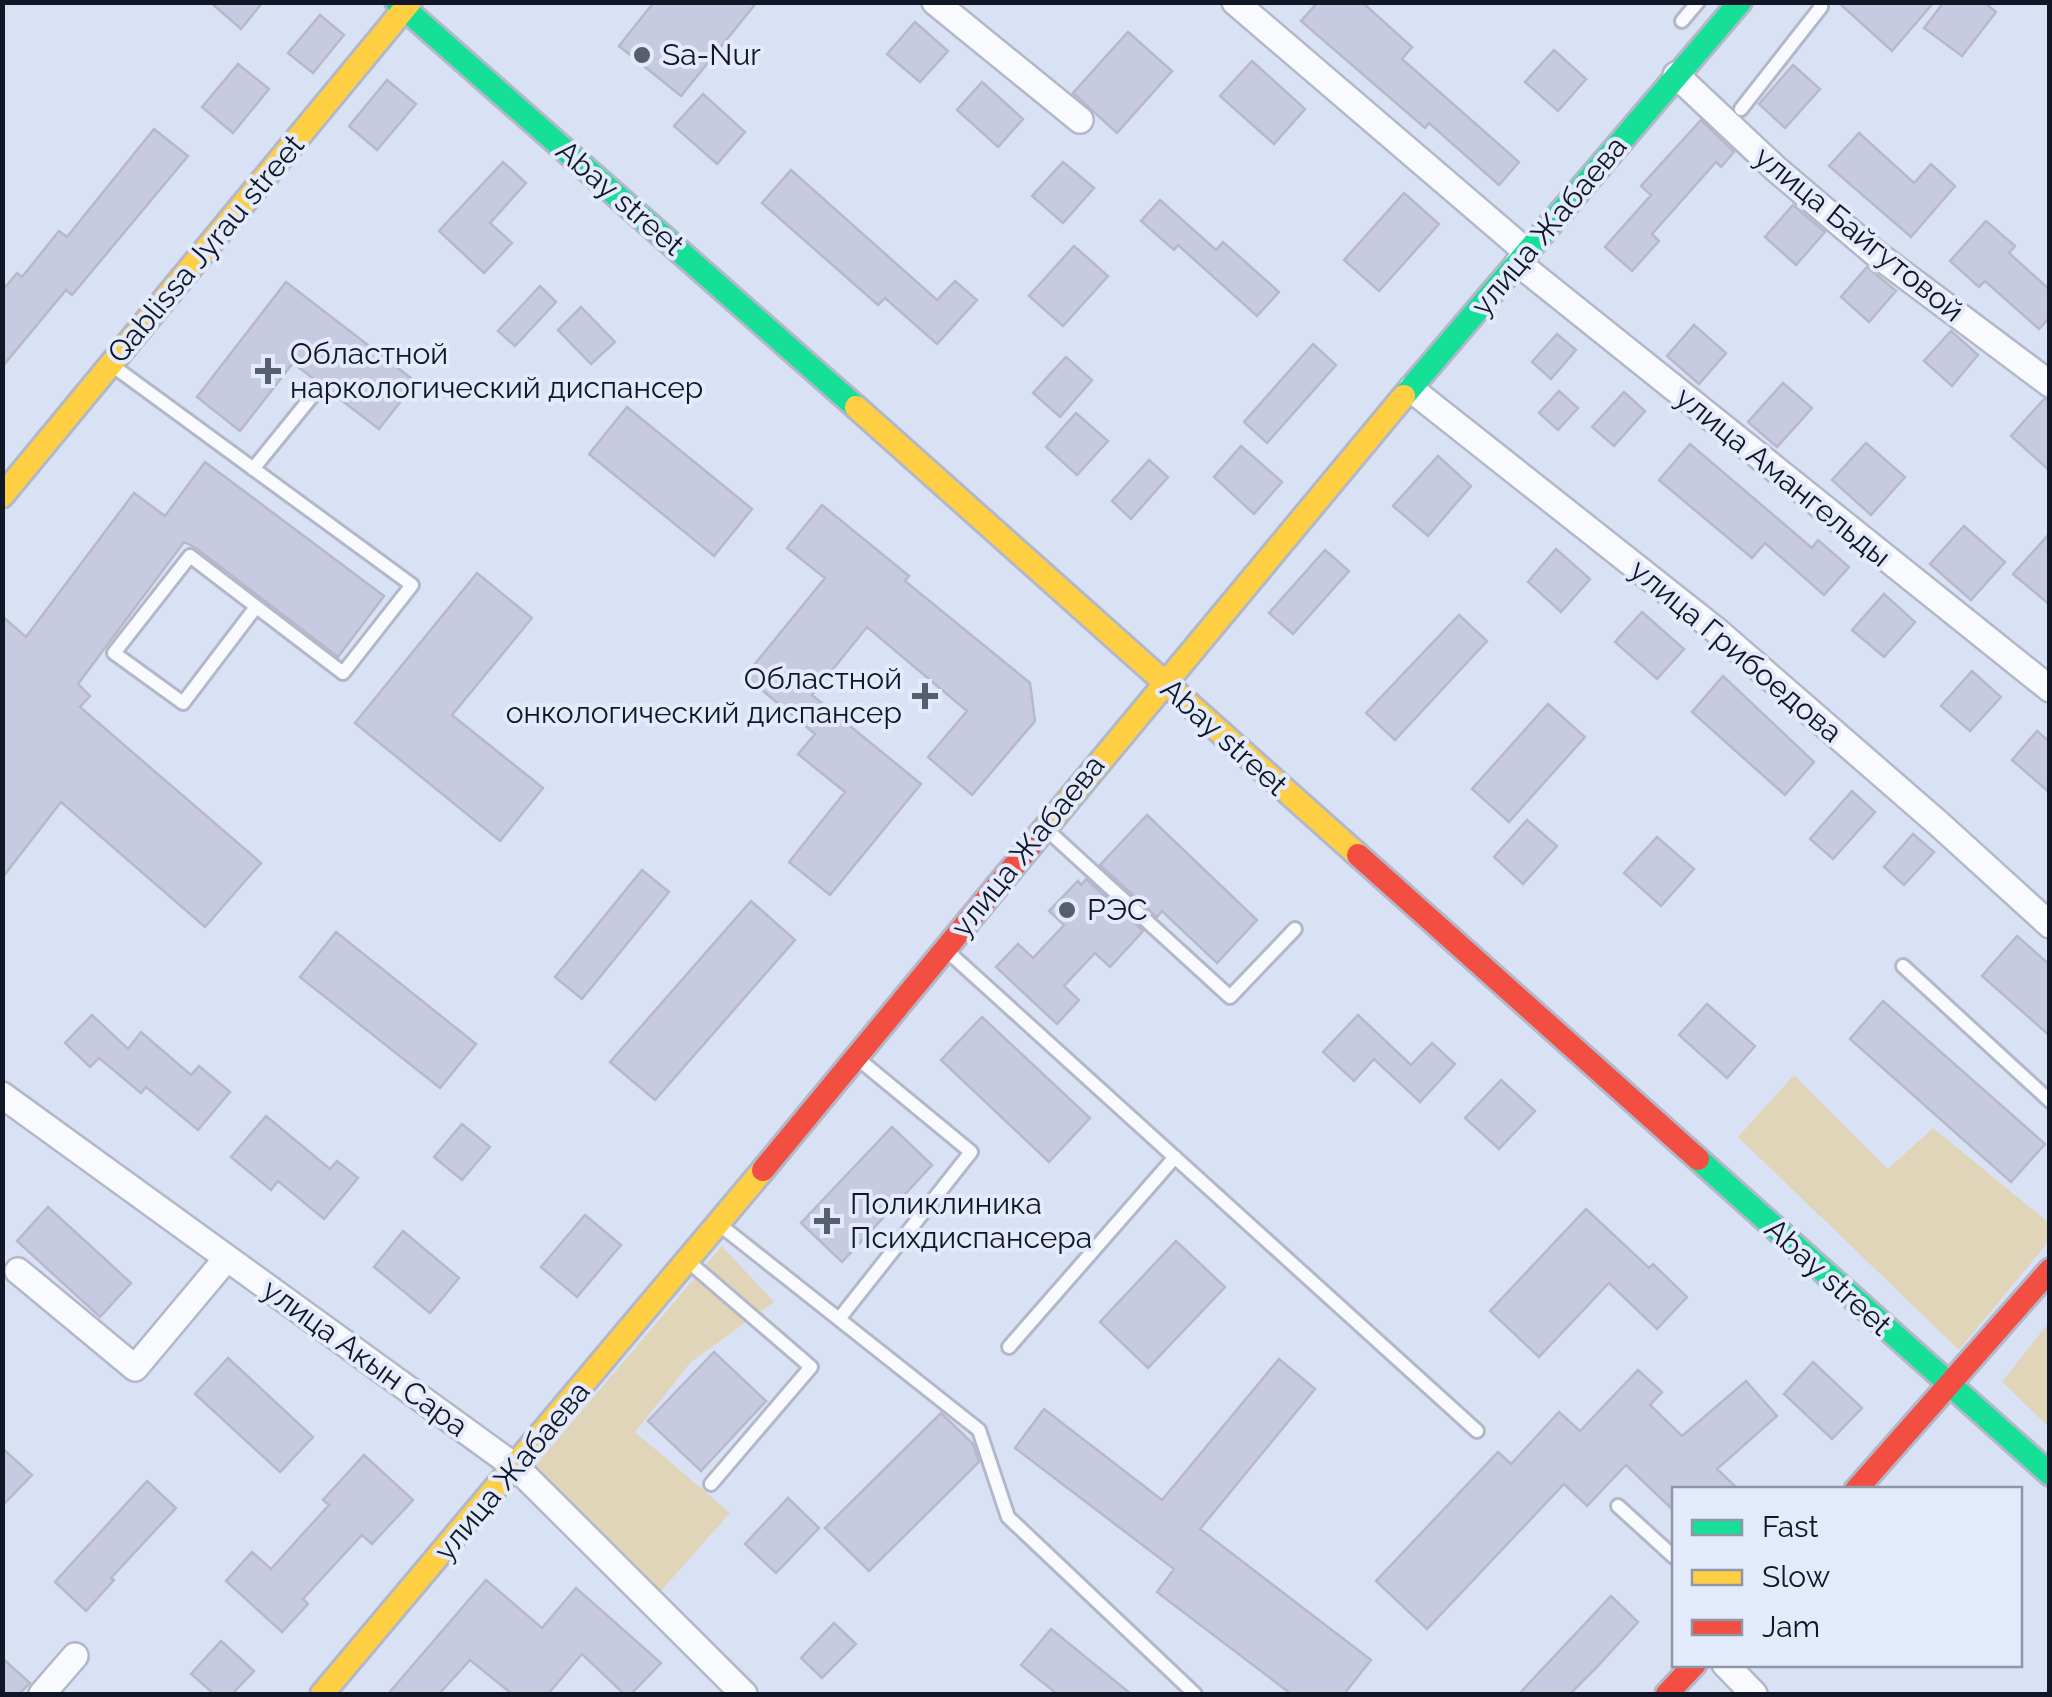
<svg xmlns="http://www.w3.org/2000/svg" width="2052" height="1697" viewBox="0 0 2052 1697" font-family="Raleway,sans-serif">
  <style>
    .green { fill: #e1d5b9 }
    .building { fill: #c8cae2; stroke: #b6b9ca; stroke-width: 2.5 }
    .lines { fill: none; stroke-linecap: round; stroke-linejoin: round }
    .lane-casing { stroke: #b2b8c9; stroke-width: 18 }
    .street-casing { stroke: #b2b8c9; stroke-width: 30 }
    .fast-casing { stroke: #b2b8c9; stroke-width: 28 }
    .slow-casing { stroke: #b2b8c9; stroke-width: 28 }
    .jam-casing { stroke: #b2b8c9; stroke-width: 28 }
    .lane { stroke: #f9fafd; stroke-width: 12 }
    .street { stroke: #f9fafd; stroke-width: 25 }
    .fast { stroke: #16e098; stroke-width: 22 }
    .slow { stroke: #ffcf43; stroke-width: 22 }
    .jam { stroke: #f24e42; stroke-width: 22 }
    .poi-dot { fill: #575e6e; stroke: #e3eafc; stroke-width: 4 }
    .labels { text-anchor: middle; stroke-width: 8; stroke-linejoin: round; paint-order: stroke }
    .poi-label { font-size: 30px; fill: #111726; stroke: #e3eafc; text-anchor: start }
    .street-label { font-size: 30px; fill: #111726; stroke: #e3eafc }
  </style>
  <rect width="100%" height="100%" fill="#d9e1f4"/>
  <!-- green -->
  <path class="green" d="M1794 1075 1888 1169 1933 1128 2049 1223V1241L1959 1350 1738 1137Z
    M722 1246 774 1302 691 1362 635 1432 730 1513 660 1592 534 1467Z
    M2049 1322V1427L2002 1382Z"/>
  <!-- building -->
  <path class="building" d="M210 2H263L241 29Z
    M654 2H757L681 96 619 46Z
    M1318 2H1362L1412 47 1402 59 1519 162 1499 185 1429 123 1425 128 1301 21Z
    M1838 2H1934L1892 51Z
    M1944 2H1984L1996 12 1962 56 1924 28Z
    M320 15 344 35 313 73 288 53Z
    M915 22 948 51 920 82 887 54Z
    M1128 32 1172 71 1117 133 1073 93Z
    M1554 50 1586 79 1558 111 1525 82Z
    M1252 61 1305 109 1274 144 1220 96Z
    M238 64 269 89 233 133 202 107Z
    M1793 65 1820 89 1785 128 1759 104Z
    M387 80 416 104 377 150 349 126Z
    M982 82 1023 119 998 147 957 110Z
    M703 94 745 132 717 164 674 126Z
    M1701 120 1734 152 1721 167 1716 162 1652 234 1659 241 1632 271 1605 247 1651 195 1641 186Z
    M154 129 188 156 72 295 66 290 2 367V291L17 273 22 277 59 231 67 237Z
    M1859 133 1914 183 1931 164 1955 186 1911 237 1829 166Z
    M503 162 526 183 490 223 512 243 484 273 439 231Z
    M1063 162 1094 188 1063 223 1032 196Z
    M791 170 937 300 955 281 977 300 937 344 885 298 878 305 762 203Z
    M1404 193 1439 224 1379 291 1344 260Z
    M1160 200 1216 250 1223 242 1279 292 1257 316 1178 245 1174 250 1141 221Z
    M1793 205 1825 232 1796 265 1765 237Z
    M1986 221 2015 246 2009 253 2050 290V317L2039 329 1985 281 1979 287 1950 261Z
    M1074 246 1108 276 1063 326 1029 296Z
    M1867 267 1896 291 1869 322 1841 297Z
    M286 282 416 382 379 429 293 363 240 431 197 397Z
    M540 286 556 302 515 346 498 331Z
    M581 307 615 342 591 364 558 330Z
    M1694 325 1726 353 1699 384 1667 356Z
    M1951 331 1978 355 1952 386 1924 361Z
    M1557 334 1576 350 1551 379 1532 362Z
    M1313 344 1336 365 1267 443 1244 422Z
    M1066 357 1092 380 1060 417 1033 393Z
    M1783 383 1812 408 1777 447 1748 422Z
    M1559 391 1578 408 1558 430 1539 413Z
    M1624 392 1645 411 1614 446 1592 427Z
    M2044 399 2050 400V471L2011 436Z
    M627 407 752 509 714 556 589 454Z
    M1076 413 1108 441 1077 475 1046 447Z
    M1866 443 1905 477 1871 515 1832 480Z
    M1690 444 1812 548 1818 540 1849 567 1824 595 1765 543 1752 558 1659 480Z
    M1241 446 1282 482 1254 514 1214 477Z
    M1438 456 1471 486 1428 536 1393 506Z
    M1149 460 1168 477 1131 519 1112 501Z
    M205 462 384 596 338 657 196 548 184 542 78 684 90 696 80 707 261 863 205 927 61 802 2 878V616L26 637 134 493 165 516Z
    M822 505 909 576 905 581 1030 683 1035 721 972 795 928 757 967 711 867 627 812 695 921 784 830 895 789 862 845 792 798 754 815 734 745 676 825 578 787 548Z
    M1964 526 2005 562 1971 600 1930 564Z
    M2050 533V605L2013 574Z
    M1556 549 1590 579 1561 612 1528 582Z
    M1325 550 1349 571 1293 634 1269 613Z
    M477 573 532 618 452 715 543 788 500 841 355 723Z
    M1884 594 1915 622 1884 657 1852 630Z
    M1642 612 1684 649 1657 679 1615 642Z
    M1459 615 1487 641 1395 740 1366 713Z
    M1972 671 2001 697 1970 731 1941 706Z
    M1723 676 1814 762 1785 795 1692 712Z
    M1548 704 1585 737 1509 822 1472 789Z
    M2037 731 2050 742V793L2012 760Z
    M1852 791 1875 812 1833 859 1810 839Z
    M1147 815 1257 920 1217 963 1162 911 1157 917 1100 865Z
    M1527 820 1557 846 1523 884 1494 857Z
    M1913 834 1934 852 1904 885 1884 867Z
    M1657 837 1694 869 1661 906 1624 873Z
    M642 870 669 892 582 999 555 977Z
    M1086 879 1143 931 1110 967 1095 953 1064 986 1079 1000 1057 1024 996 967 1018 944 1033 958 1064 925 1049 911 1078 881 1081 885Z
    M751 901 795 940 655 1100 610 1062Z
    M336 932 476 1044 440 1088 300 977Z
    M2017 936 2050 965V1036L1982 976Z
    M1883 1001 2045 1144 2011 1182 1850 1039Z
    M1707 1004 1755 1046 1727 1078 1679 1035Z
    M92 1015 128 1049 141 1032 191 1075 199 1066 230 1092 198 1130 146 1087 141 1093 99 1058 90 1067 65 1043Z
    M1358 1015 1411 1065 1432 1043 1455 1064 1420 1102 1374 1059 1354 1081 1323 1052Z
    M982 1017 1090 1118 1049 1162 941 1060Z
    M1501 1080 1535 1111 1499 1149 1465 1118Z
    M266 1116 330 1169 337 1161 358 1178 324 1219 278 1181 271 1190 231 1157Z
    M462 1124 490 1147 462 1180 434 1157Z
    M892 1127 932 1165 842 1262 801 1223Z
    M48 1207 131 1283 100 1317 17 1241Z
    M1586 1209 1649 1268 1653 1264 1687 1297 1657 1329 1609 1283 1539 1357 1490 1311Z
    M585 1215 621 1245 577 1297 541 1267Z
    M403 1231 459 1278 430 1313 374 1267Z
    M1176 1241 1225 1287 1148 1368 1100 1322Z
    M714 1352 766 1401 701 1471 648 1421Z
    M228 1358 313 1437 280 1472 195 1394Z
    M1279 1359 1315 1389 1200 1529 1371 1660 1344 1694H1291L1157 1592 1174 1569 1015 1448 1044 1409 1162 1500Z
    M1813 1362 1862 1408 1832 1439 1784 1394Z
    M1638 1370 1662 1392 1650 1405 1682 1436 1746 1381 1777 1416 1717 1469 1739 1490H1674V1511L1626 1465 1587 1506 1564 1484 1427 1629 1376 1581 1498 1452 1511 1464 1559 1412 1580 1431Z
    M941 1413 973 1444 979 1462 869 1571 825 1528Z
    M2 1448 32 1475 2 1506Z
    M364 1455 413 1500 372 1544 362 1535 303 1599 308 1604 282 1632 226 1581 252 1552 271 1569 329 1505 323 1500Z
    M147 1481 176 1508 111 1578 114 1580 86 1611 55 1582Z
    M788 1498 819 1528 776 1573 745 1544Z
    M486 1580 542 1628 576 1588 661 1663 631 1694H624L582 1654 548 1694H512L470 1660 439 1694H388Z
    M1611 1596 1638 1622 1597 1667 1570 1694H1519Z
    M834 1623 856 1644 822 1678 801 1658Z
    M1051 1629 1131 1694H1057L1021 1665Z
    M221 1641 254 1671 232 1694H214L191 1674Z
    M2 1658 30 1683 19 1694H2Z"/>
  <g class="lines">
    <defs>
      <path id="lane" d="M1682 21 1698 2
        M1741 109 1821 7 1819 2
        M113 366 412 585 343 673 190 556 114 653 183 703 256 607
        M253 469 313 395
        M1046 829 1230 997 1295 929
        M946 950 1477 1431
        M1903 966 2050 1101
        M720 1225 979 1430 1008 1517 1195 1694
        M689 1262 811 1367 711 1484
        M839 1319 971 1152 857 1058
        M1009 1347 1175 1157
        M1618 1506 1674 1557"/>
      <path id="street" d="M935 2 1080 120
        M1235 2 1527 252
        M1676 75 1776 169 1875 253 2050 384
        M1518 263 2050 689
        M1411 389 1717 631 1939 824 2050 925
        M2 1095 517 1468 744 1694
        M18 1271 135 1368 227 1258
        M1725 1664 1754 1694
        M42 1694 75 1656"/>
      <path id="fast" d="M397 2 856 407
        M1404 396 1740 2
        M1698 1159 2050 1474"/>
      <path id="slow" d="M856 407 1358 855
        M2 496 410 2
        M1042 832 1404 396
        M322 1694 763 1170"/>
      <path id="jam" d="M1358 855 1698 1159
        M763 1170 1042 832
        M1856 1490 2050 1270
        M1667 1694 1695 1664"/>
    </defs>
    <!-- lane casing -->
    <use href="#lane" class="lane-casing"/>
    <!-- street casing -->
    <use href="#street" class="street-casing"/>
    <!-- fast casing -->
    <use href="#fast" class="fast-casing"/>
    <!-- slow casing -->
    <use href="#slow" class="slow-casing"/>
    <!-- jam casing -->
    <use href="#jam" class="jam-casing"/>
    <!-- lane -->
    <use href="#lane" class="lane"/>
    <!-- street -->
    <use href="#street" class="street"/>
    <!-- fast -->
    <use href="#fast" class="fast"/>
    <!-- slow -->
    <use href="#slow" class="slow"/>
    <!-- jam -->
    <use href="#jam" class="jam"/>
  </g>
  <!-- markers -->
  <g class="poi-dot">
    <circle cx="642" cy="55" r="10"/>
    <path d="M263 356h10v10h10v10h-10v10h-10v-10h-10v-10h10z"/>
    <path d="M920 681h10v10h10v10h-10v10h-10v-10h-10v-10h10z"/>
    <circle cx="1067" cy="910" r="10"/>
    <path d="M822 1206h10v10h10v10h-10v10h-10v-10h-10v-10h10z"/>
  </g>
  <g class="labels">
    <!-- poi labels -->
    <g class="poi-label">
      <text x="662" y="65">Sa-Nur</text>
      <text x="290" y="364">Областной<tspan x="290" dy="34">наркологический диспансер</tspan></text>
      <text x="902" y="689" text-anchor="end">Областной<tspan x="902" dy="34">онкологический диспансер</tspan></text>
      <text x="1087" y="920">РЭС</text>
      <text x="850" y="1214">Поликлиника<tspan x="850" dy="34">Психдиспансера</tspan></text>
    </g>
    <!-- street labels -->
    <g class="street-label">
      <text transform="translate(620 198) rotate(41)" y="10">Abay street</text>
      <text transform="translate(1549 226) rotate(-50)" y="10">улица Жабаева</text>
      <text transform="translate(1859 234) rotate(39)" y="10">улица Байгутовой</text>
      <text transform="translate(206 249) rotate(-50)" y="10">Qablissa Jyrau street</text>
      <text transform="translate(1783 477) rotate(39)" y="10">улица Амангельды</text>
      <text transform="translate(1736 651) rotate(40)" y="10">улица Грибоедова</text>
      <text transform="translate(1224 737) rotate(42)" y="10">Abay street</text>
      <text transform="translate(1028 846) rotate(-51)" y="10">улица Жабаева</text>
      <text transform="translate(1828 1277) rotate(42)" y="10">Abay street</text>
      <text transform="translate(365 1358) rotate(36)" y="10">улица Акын Сара</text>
      <text transform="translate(512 1471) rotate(-50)" y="10">улица Жабаева</text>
    </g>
  </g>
  <!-- border -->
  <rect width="2052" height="1697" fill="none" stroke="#111726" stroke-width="10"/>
  <!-- legend -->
  <rect x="1672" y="1487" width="350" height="180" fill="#e3eafc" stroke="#8f96a6" stroke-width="2.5"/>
  <rect x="1692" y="1520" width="50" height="15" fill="#16e098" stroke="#8f96a6" stroke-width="2.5"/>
  <text x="1762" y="1537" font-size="30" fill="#111726">Fast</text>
  <rect x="1692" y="1570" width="50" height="15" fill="#ffcf43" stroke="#8f96a6" stroke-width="2.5"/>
  <text x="1762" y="1587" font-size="30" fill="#111726">Slow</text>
  <rect x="1692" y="1620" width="50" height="15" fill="#f24e42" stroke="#8f96a6" stroke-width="2.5"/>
  <text x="1762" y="1637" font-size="30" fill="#111726">Jam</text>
</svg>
